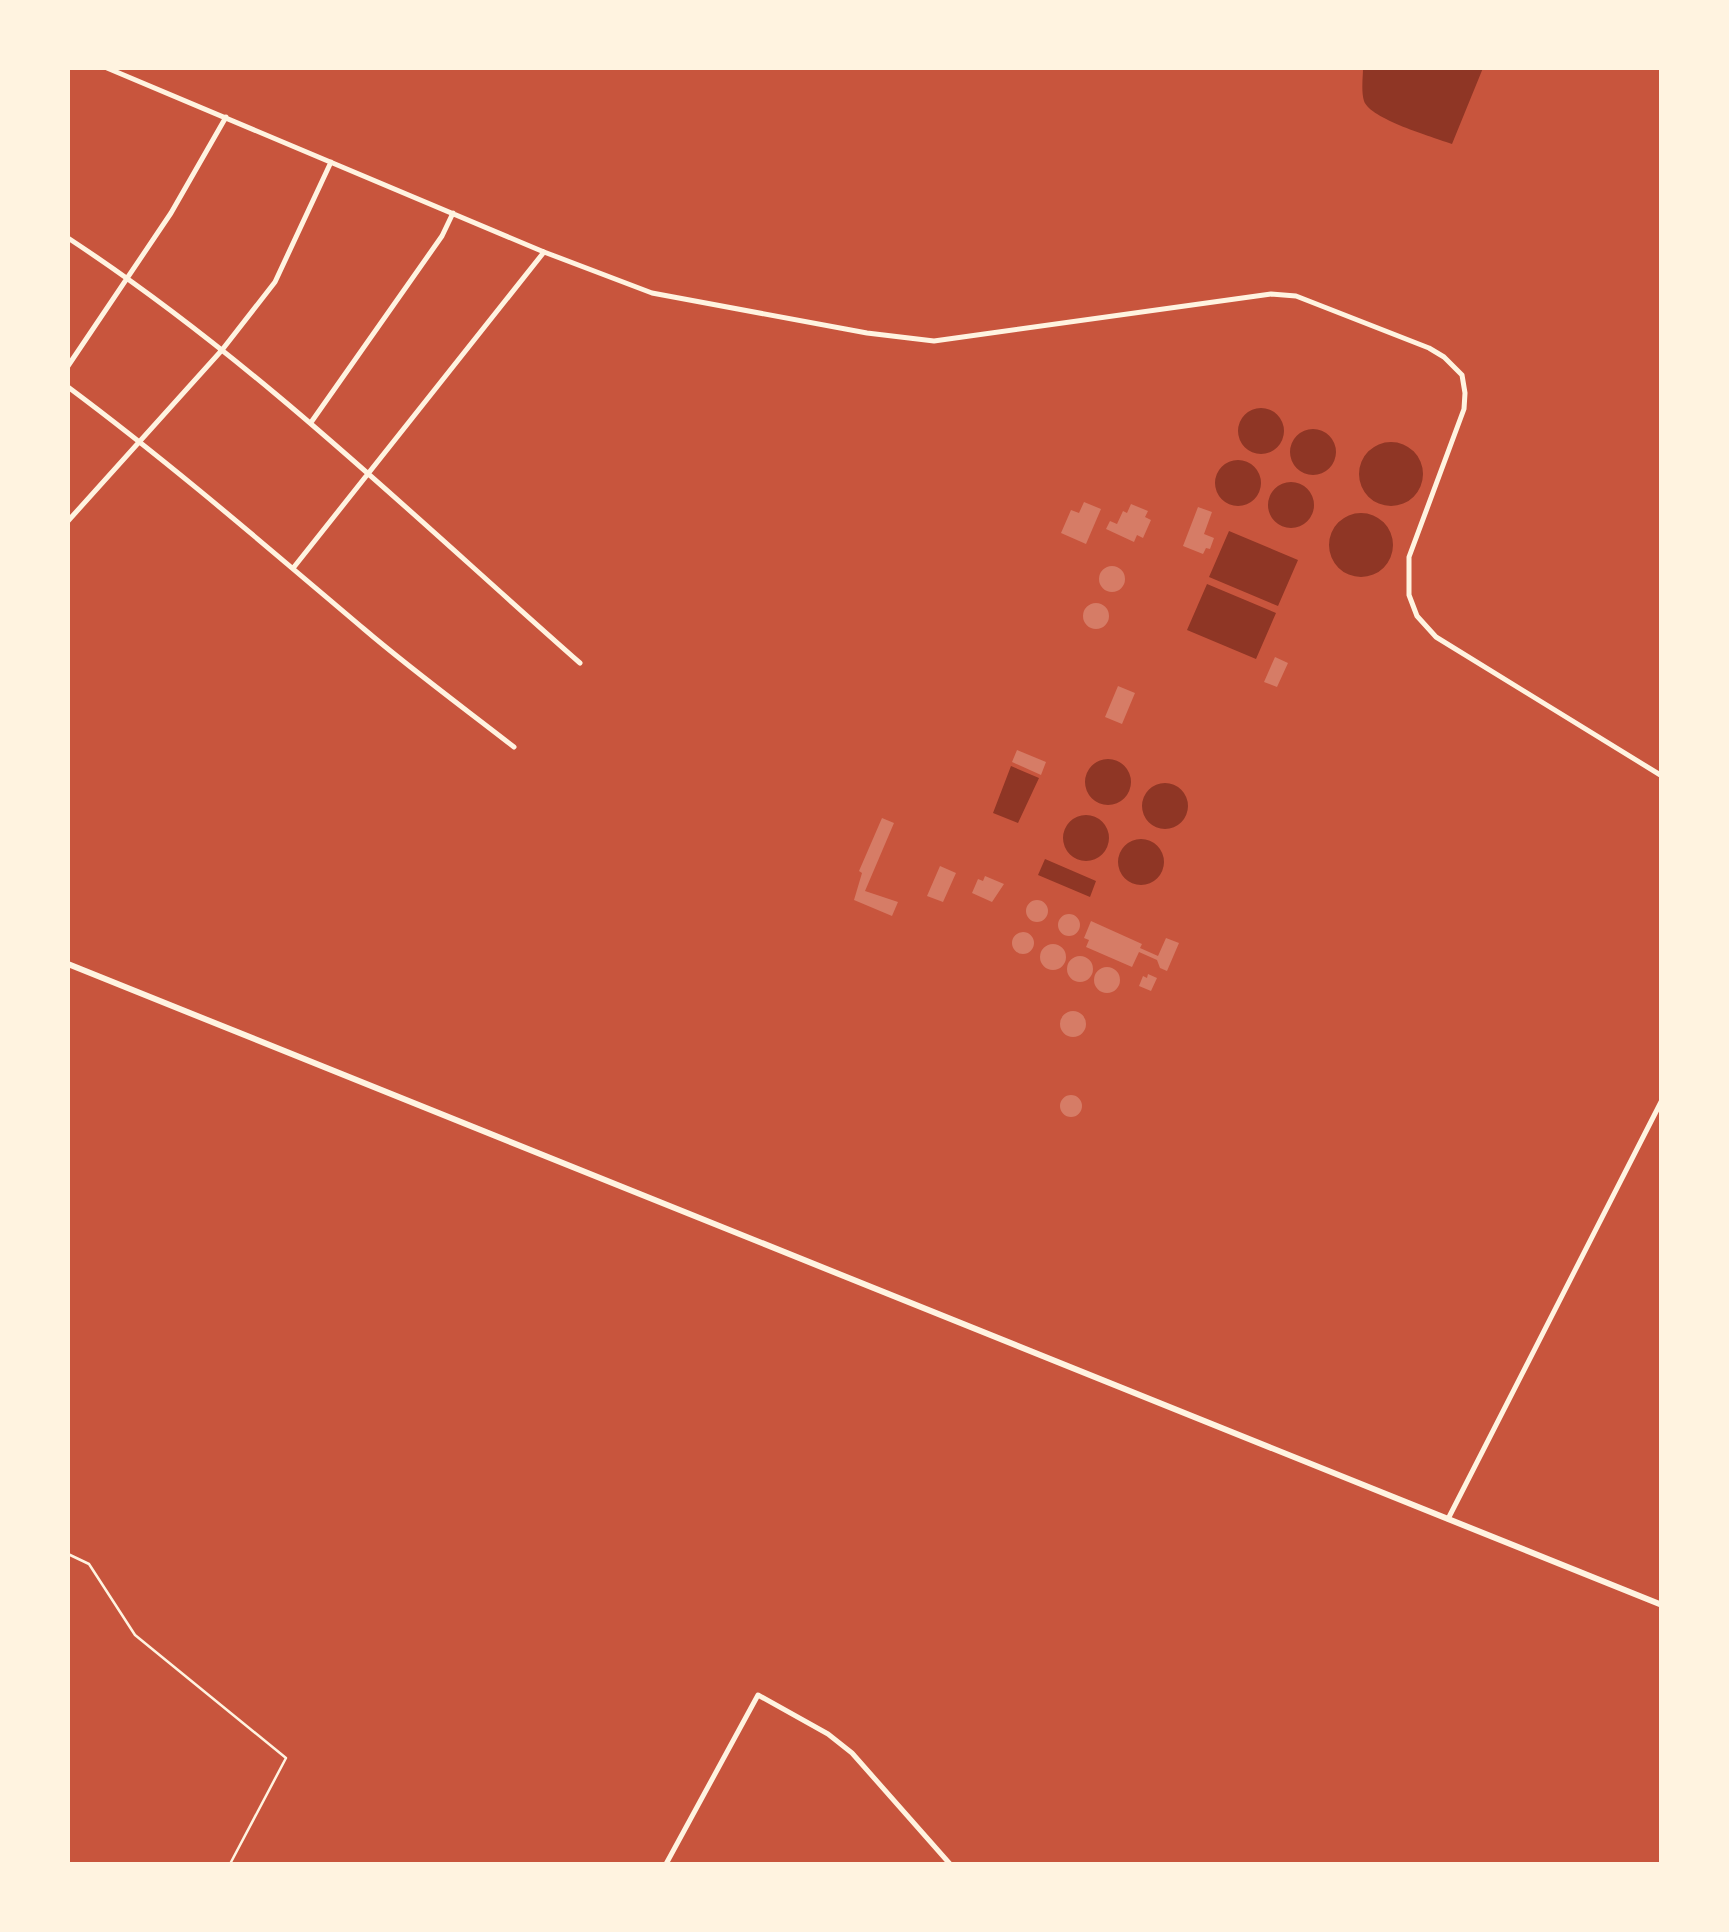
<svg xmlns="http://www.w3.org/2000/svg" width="1729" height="1932" viewBox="0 0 1729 1932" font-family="'Source Serif 4',serif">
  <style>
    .water { fill: #8f3625 }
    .building { fill: #d67c66 }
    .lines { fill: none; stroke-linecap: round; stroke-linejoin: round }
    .path { stroke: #fff3e0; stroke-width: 2.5 }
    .minor { stroke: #fff3e0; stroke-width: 5 }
    .tertiary { stroke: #fff3e0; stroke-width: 6 }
  </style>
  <rect width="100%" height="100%" fill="#c8553d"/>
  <!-- water -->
  <path class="water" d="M1363 68H1483L1452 144C1433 137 1370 119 1364 101 1361 91 1363 77 1363 68Z
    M1238 431a23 23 0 1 1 46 0a23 23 0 1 1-46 0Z
    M1290 452a23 23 0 1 1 46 0a23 23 0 1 1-46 0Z
    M1359 474a32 32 0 1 1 64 0a32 32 0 1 1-64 0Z
    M1215 483a23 23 0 1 1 46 0a23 23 0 1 1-46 0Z
    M1268 505a23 23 0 1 1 46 0a23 23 0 1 1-46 0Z
    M1329 545a32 32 0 1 1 64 0a32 32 0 1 1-64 0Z
    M1229 531 1298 560 1278 606 1209 577Z
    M1207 584 1276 613 1256 659 1187 630Z
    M1085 782a23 23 0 1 1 46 0a23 23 0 1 1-46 0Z
    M1011 766 1039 778 1018 823 993 813Z
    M1142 806a23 23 0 1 1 46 0a23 23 0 1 1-46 0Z
    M1063 838a23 23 0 1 1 46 0a23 23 0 1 1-46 0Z
    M1118 862a23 23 0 1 1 46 0a23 23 0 1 1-46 0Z
    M1045 859 1096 881 1090 897 1038 875Z"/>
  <!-- building -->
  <path class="building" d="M1084 502 1101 509 1086 544 1061 533 1071 510 1079 513Z
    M1131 504 1148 511 1145 517 1151 520 1143 538 1137 535 1134 542 1106 529 1110 521 1117 524 1123 511 1127 513Z
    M1198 507 1212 512 1204 534 1214 538 1210 549 1206 548 1203 554 1183 546Z
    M1099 579a13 13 0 1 1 26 0a13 13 0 1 1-26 0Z
    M1083 616a13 13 0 1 1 26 0a13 13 0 1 1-26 0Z
    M1275 657 1288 663 1277 687 1264 682Z
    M1118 686 1135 693 1122 724 1105 717Z
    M1017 750 1046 762 1041 775 1012 762Z
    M882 818 894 823 865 891 898 902 892 916 854 900 862 873 859 871Z
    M940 866 956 873 943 902 927 896Z
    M985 876 1004 884 992 902 972 893 978 879 983 881Z
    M1026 911a11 11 0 1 1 22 0a11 11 0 1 1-22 0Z
    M1058 925a11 11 0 1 1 22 0a11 11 0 1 1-22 0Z
    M1091 921 1142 944 1140 948 1158 956 1166 938 1179 943 1167 971 1160 968 1157 960 1139 952 1132 967 1086 947 1089 940 1084 938Z
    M1012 943a11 11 0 1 1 22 0a11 11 0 1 1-22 0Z
    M1040 957a13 13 0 1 1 26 0a13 13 0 1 1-26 0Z
    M1067 969a13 13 0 1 1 26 0a13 13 0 1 1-26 0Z
    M1094 980a13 13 0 1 1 26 0a13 13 0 1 1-26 0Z
    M1148 974 1157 978 1151 991 1139 986 1143 976 1147 978Z
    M1060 1024a13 13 0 1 1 26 0a13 13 0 1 1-26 0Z
    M1060 1106a11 11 0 1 1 22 0a11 11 0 1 1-22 0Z"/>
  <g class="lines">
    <!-- path -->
    <path class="path" d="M68 1554 89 1564 135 1635 286 1758 230 1864"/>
    <!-- minor -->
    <path class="minor" d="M107 68 544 252 652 293 867 333 934 341 1271 294 1296 296 1429 348 1444 357 1462 375 1465 393 1464 409 1409 557V595L1417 616 1436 637 1662 776
      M68 238C254 360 413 516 580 663
      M68 366 171 213 226 117
      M68 387C170 463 266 546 364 629 412 670 464 708 514 747
      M312 421 442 236 453 213
      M68 521 222 350 275 282 331 162
      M294 567 544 252
      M1448 1519 1662 1100
      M666 1864 758 1695 828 1734 852 1753 950 1864"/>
    <!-- tertiary -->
    <path class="tertiary" d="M68 964 1662 1605"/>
  </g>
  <!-- border -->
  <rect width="1729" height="1932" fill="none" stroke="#fff3e0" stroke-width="140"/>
</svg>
